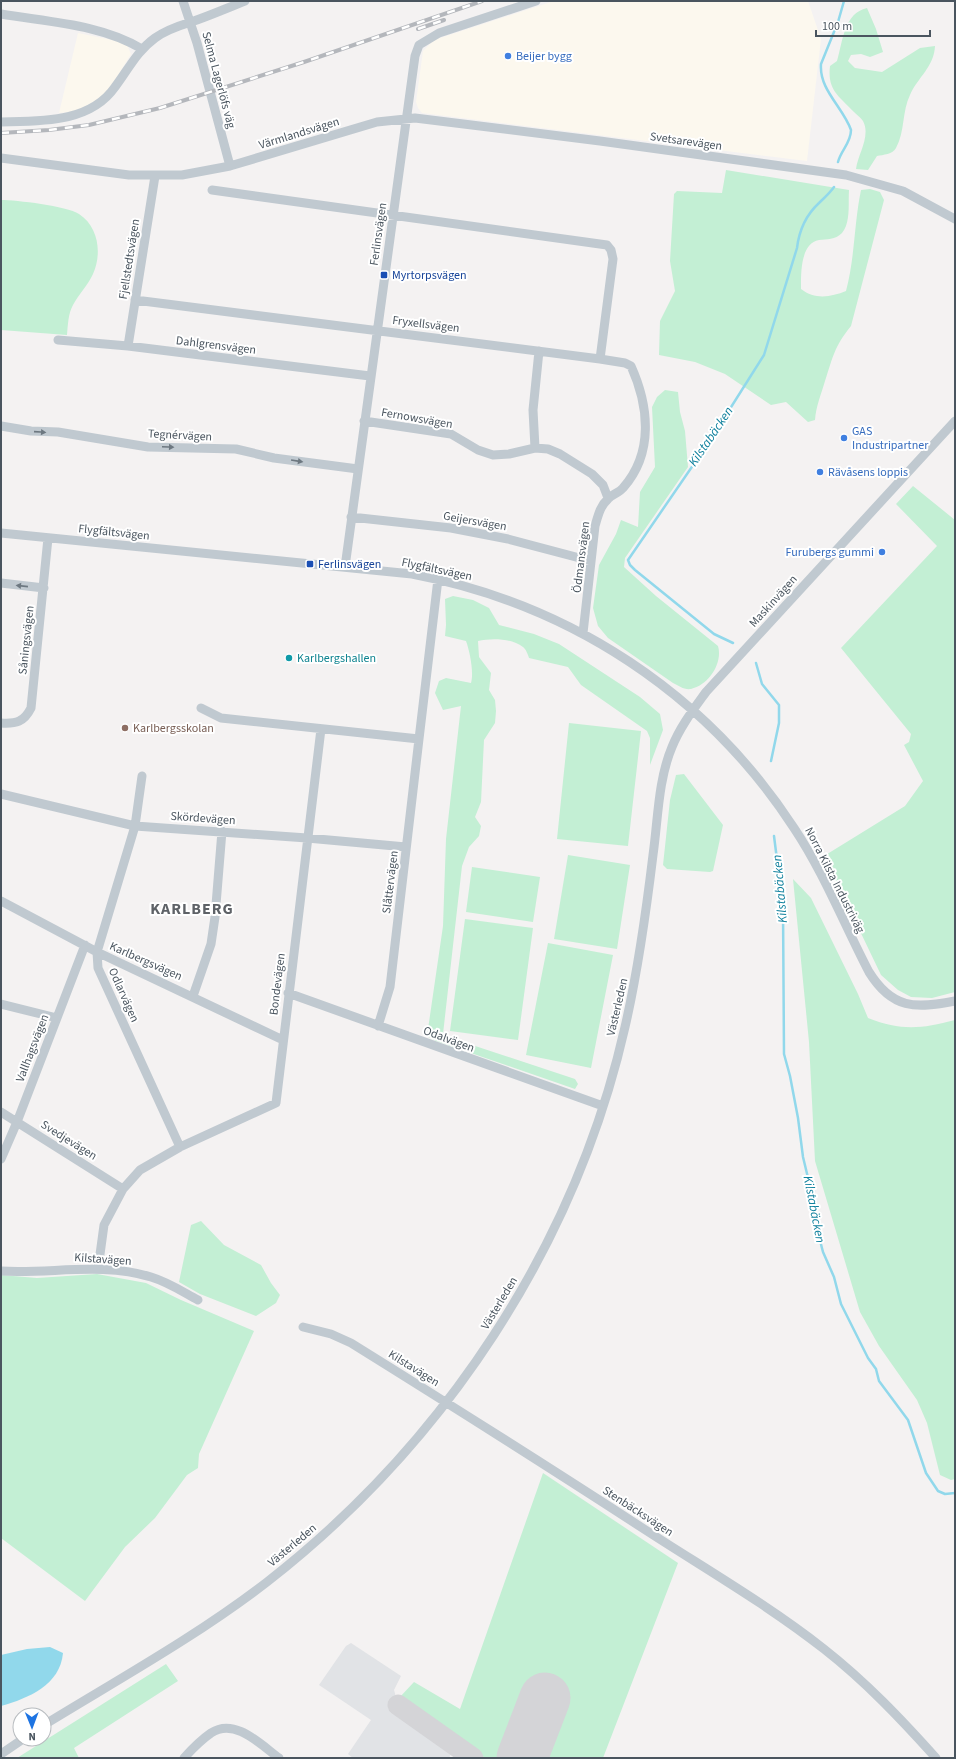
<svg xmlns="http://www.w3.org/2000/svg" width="956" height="1759" viewBox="0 0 956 1759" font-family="'Source Sans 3',sans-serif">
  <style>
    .commercial { fill: #fcf8ee }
    .airport { fill: #e1e3e6 }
    .green { fill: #c3efd4 }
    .water { fill: #91d8eb }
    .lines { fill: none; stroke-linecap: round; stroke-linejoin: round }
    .stream { stroke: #91d8eb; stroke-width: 2.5 }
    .taxiway { stroke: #d4d4d7; stroke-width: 21 }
    .runway { stroke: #d4d4d7; stroke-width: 51 }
    .minor { stroke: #c0c9d0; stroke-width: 9 }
    .rail-casing { stroke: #b4b7bc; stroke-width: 4 }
    .rail { stroke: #fff; stroke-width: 2.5; stroke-dasharray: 8; stroke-linecap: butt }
    .oneway { fill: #6d7881 }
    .shop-dot { fill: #3f7fe0; stroke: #fff; stroke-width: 1.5 }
    .transit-dot { fill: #1a4fb4; stroke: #fff; stroke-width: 1.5 }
    .culture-dot { fill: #0f9aa8; stroke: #fff; stroke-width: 1.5 }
    .education-dot { fill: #8d6e63; stroke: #fff; stroke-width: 1.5 }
    .labels { text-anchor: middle; stroke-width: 4; stroke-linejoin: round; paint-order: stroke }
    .shop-label { font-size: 12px; fill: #366cbe; stroke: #fff; text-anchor: start }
    .street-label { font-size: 12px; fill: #4a555f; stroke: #fff }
    .transit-label { font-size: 12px; fill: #164399; stroke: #fff; text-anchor: start }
    .culture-label { font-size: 12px; fill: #0d838f; stroke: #fff; text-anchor: start }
    .education-label { font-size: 12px; fill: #785e54; stroke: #fff; text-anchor: start }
    .water-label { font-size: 13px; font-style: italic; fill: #0f809d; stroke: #fff }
    .district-label { font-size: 16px; font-weight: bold; letter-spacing: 1px; fill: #5e6267; stroke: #fff }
  </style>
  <rect width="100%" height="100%" fill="#f4f2f2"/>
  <!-- commercial -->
  <path class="commercial" d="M554 1H808L821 39 807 161 422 113 418 108 416 102 423 51 434 40Z
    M78 33 122 42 127 45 131 54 110 88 99 99 76 111 59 113Z"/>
  <!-- airport -->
  <path class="airport" d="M351 1643 401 1676 394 1690 396 1697 458 1741 449 1758H353L348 1754 371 1720 319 1685 346 1646Z"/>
  <!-- green -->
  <path class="green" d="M867 8 876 29 883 52 870 57 861 54 851 55 848 61 855 68 882 72 920 48 935 46C934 67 918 77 910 95 902 111 905 132 896 148 893 154 883 155 877 156L868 170 856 169C858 154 871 136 863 121 861 118 857 115 854 112 839 96 827 90 830 66L837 61C843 41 844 13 867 8Z
    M726 170 849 190C848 203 851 222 842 233 835 240 827 239 819 240 800 243 801 275 801 289 815 300 831 297 846 291 855 257 854 224 861 190L870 189 880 192 884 200 851 326C834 347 833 357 825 381 821 395 816 406 815 420L808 422 786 402 771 405 725 374 695 362 659 355 660 321 675 291 670 261 674 194 677 191 722 193Z
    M1 200C16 200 67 206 79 214 99 227 102 254 93 274 88 285 79 294 73 305 68 314 68 325 67 335L1 330Z
    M665 390 678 392 680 412 685 431 688 467 625 558 624 567 656 596 718 646C723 663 709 685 691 689 684 690 679 686 673 683L608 638 598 626 593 608 599 565 616 534 621 520 638 527 640 492 655 467 652 407 657 397Z
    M913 486 955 520V992L932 998 911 997 898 990 881 975 824 856 905 806 923 781 904 745 909 742 911 734 841 648 937 546 896 504Z
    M453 596 473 600 489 608 499 625 534 634 559 644 640 697 660 714 663 730 650 765V738L647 731 581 685 568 667 529 658C528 655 526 649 523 647 511 638 491 638 478 641L479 657 491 673 489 690 495 700 496 711 495 723 484 740 481 802 475 817 481 826 479 836 469 847 462 866 443 1034 454 1039 575 1079 578 1084 575 1089 436 1041 427 1036 443 926 446 839 461 706 443 710 435 693 439 681 446 678 471 683C474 673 470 652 466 641L445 636 446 625 445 599Z
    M569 723 641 731 628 846 557 839Z
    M684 774 723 825 713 871 710 872 667 869 663 865 670 800 676 775Z
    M568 855 630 865 617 949 554 939Z
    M472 867 540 877 533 922 466 912Z
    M793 879 811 898 858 994 868 1018C901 1031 921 1029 955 1020V1479L951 1480 940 1475 927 1423 917 1400 879 1346 860 1312 815 1161 809 1042Z
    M465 919 533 928 518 1040 450 1031Z
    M548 943 613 955 591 1068 526 1055Z
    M201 1221 224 1245 261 1265 271 1283 280 1295 276 1303 256 1316 200 1294 179 1282 191 1225Z
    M97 1274 146 1283 181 1300 254 1331 199 1454 198 1468 187 1475 155 1518 125 1547 85 1601 1 1538V1275L37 1278Z
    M543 1473 678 1563 603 1758H541L562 1704 529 1691 501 1758H485L399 1698 414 1682 460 1709Z
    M166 1664 178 1681 74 1748 79 1758H17Z"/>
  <!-- water -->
  <path class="water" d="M50 1647 63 1653C60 1685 29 1698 1 1706V1655L27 1649Z"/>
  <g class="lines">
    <!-- stream -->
    <path class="stream" d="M838 162C841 150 851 143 851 130 843 107 819 90 821 64L838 22 844 1
      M733 643 714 634 635 570 630 565 628 560 709 442 764 355 797 248C799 231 806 215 819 203 825 197 829 194 834 187
      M756 663 762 684 779 705V723L771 761
      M774 836 783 907 784 1054 790 1076 798 1118 803 1157 809 1182 814 1191 811 1206 823 1252 834 1277 841 1304 868 1358 876 1369 879 1381 908 1420 926 1473 938 1491 945 1494 955 1493"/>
    <!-- taxiway -->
    <path class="taxiway" d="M398 1705 473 1758"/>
    <!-- runway -->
    <path class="runway" d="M522 1758 545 1698"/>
    <!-- minor -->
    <path class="minor" d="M183 1 197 43 230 166
      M1 14C47 22 101 24 142 49
      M1 122C41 121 90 123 115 87 128 70 137 51 155 38 166 30 178 26 191 22 209 16 227 8 245 1
      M1 158 129 175H182L230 166 377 122 415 118 600 141 846 175 903 191 955 219
      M135 300 600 359 613 259 611 250 607 245 212 190
      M58 340 128 346 370 376
      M128 346 155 176
      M364 421 451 434 478 450 493 455 509 454 535 448 548 449 560 454 592 474 603 485 608 498
      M1 426 31 431 58 432 148 447 236 449 274 458 358 469
      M535 448 533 410 539 351
      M351 517 451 528 508 539 591 561
      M1 533 412 574C570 604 706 693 794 828 824 873 844 924 869 972 892 1009 915 1009 955 1001
      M345 567 415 56 419 45 439 33 536 1
      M1 583 44 588
      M583 633 595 526C598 516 600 506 608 499 612 494 619 493 623 488 654 453 649 406 631 366L625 363 600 359
      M201 708 221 718 419 739 390 987 378 1026
      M1 723C16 724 24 722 31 708L48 538
      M419 739 438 579
      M142 776 135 826 97 952 98 968 180 1147
      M1 794 135 826 307 838 406 847
      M1 901 97 952 283 1040
      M288 993 603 1106
      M193 996 211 944 215 917 222 831
      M1 1004 57 1018
      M1 1112 123 1189
      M1 1159 17 1122 85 945
      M98 1269 104 1225 123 1189 140 1170 180 1147 276 1103 321 729
      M1 1271C51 1274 102 1262 151 1277 168 1282 183 1292 198 1300
      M303 1327 331 1334 351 1343C449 1404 547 1466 644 1529 704 1568 768 1605 824 1649 866 1682 901 1719 936 1758
      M44 1725C119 1679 197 1636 267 1582 444 1444 575 1247 625 1027 638 971 646 913 653 855 658 820 658 780 672 747 680 727 693 710 706 692L955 421
      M1 1754 23 1739
      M184 1758C192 1749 201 1740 211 1733 235 1717 261 1745 279 1758"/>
    <defs>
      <path id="rail" d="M418 29 444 20
        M1 133 49 130 89 125 160 108 304 62 482 1"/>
    </defs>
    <!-- rail casing -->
    <use href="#rail" class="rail-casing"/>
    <!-- rail -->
    <use href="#rail" class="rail"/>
  </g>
  <!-- one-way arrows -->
  <defs><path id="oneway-solid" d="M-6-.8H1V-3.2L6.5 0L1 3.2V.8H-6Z"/></defs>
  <g class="oneway">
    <use href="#oneway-solid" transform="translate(40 432) rotate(4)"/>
    <use href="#oneway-solid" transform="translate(168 447) rotate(2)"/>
    <use href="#oneway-solid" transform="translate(297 461) rotate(9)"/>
    <use href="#oneway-solid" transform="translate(22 586) rotate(-174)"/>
  </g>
  <!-- markers -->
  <g class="shop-dot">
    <circle cx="508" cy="56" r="4"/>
    <circle cx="844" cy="438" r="4"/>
    <circle cx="820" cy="472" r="4"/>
    <circle cx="882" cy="552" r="4"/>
  </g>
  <g class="transit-dot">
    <rect x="380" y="271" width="8" height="8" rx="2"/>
    <rect x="306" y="560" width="8" height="8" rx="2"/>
  </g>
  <circle class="culture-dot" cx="289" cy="658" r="4"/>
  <circle class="education-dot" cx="125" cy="728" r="4"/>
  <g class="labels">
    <!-- shop labels -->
    <g class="shop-label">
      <text x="516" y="60">Beijer bygg</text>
      <text x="852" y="435">GAS<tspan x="852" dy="14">Industripartner</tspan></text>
      <text x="828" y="476">Rävåsens loppis</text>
      <text x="874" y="556" text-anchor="end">Furubergs gummi</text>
    </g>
    <!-- street labels -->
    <g class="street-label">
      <text transform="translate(219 80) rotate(75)" y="4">Selma Lagerlöfs väg</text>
      <text transform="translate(299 133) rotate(-17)" y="4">Värmlandsvägen</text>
      <text transform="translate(686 141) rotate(8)" y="4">Svetsarevägen</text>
      <text transform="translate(378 234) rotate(-82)" y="4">Ferlinsvägen</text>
      <text transform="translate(129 259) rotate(-81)" y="4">Fjellstedtsvägen</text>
      <text transform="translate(426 324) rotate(7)" y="4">Fryxellsvägen</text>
      <text transform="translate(216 345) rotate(7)" y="4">Dahlgrensvägen</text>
      <text transform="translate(417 418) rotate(10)" y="4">Fernowsvägen</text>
      <text transform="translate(180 435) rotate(3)" y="4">Tegnérvägen</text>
      <text transform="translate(475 521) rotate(10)" y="4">Geijersvägen</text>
      <text transform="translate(114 532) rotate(6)" y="4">Flygfältsvägen</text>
      <text transform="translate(581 557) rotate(-83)" y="4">Ödmansvägen</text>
      <text transform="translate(437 569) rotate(12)" y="4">Flygfältsvägen</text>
      <text transform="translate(773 601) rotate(-48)" y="4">Maskinvägen</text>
      <text transform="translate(26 640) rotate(-84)" y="4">Såningsvägen</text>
      <text transform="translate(203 818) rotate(4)" y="4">Skördevägen</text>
      <text transform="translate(835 880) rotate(63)" y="4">Norra Kilsta Industriväg</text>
      <text transform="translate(390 882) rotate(-83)" y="4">Slåttervägen</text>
      <text transform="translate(146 961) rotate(24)" y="4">Karlbergsvägen</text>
      <text transform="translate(277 984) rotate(-83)" y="4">Bondevägen</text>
      <text transform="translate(124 995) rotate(66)" y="4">Odlarvägen</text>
      <text transform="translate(617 1007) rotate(-77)" y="4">Västerleden</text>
      <text transform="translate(449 1039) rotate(20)" y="4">Odalvägen</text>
      <text transform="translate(32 1048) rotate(-69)" y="4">Vallhagsvägen</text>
      <text transform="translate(69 1140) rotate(32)" y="4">Svedjevägen</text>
      <text transform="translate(103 1259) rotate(4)" y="4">Kilstavägen</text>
      <text transform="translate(499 1303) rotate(-59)" y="4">Västerleden</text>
      <text transform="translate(414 1368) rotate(32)" y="4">Kilstavägen</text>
      <text transform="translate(638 1511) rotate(33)" y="4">Stenbäcksvägen</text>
      <text transform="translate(292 1545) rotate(-40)" y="4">Västerleden</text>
    </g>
    <!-- transit labels -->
    <g class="transit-label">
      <text x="392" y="279">Myrtorpsvägen</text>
      <text x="318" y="568">Ferlinsvägen</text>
    </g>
    <!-- culture labels -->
    <g class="culture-label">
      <text x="297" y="662">Karlbergshallen</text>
    </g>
    <!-- education labels -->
    <g class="education-label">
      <text x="133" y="732">Karlbergsskolan</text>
    </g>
    <!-- water labels -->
    <g class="water-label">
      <text transform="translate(710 436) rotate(-56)" y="5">Kilstabäcken</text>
      <text transform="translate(779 889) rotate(-95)" y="5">Kilstabäcken</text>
      <text transform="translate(815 1209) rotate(79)" y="5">Kilstabäcken</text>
    </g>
    <!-- district labels -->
    <g class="district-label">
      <text x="192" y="914">KARLBERG</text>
    </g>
  </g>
  <!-- border -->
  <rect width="956" height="1759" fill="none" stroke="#4a555f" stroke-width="4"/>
  <!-- north arrow -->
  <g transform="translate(32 1727) rotate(179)"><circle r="19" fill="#ffffff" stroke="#b7bbbf"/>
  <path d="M0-3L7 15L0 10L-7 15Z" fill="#1e74e2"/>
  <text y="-6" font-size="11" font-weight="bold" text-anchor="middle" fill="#4a555f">N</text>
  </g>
  <!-- scale -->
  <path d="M816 30v6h114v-6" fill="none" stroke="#4a555f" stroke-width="2"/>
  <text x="822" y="30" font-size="12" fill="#4a555f" stroke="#ffffff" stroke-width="3" paint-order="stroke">100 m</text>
</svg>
